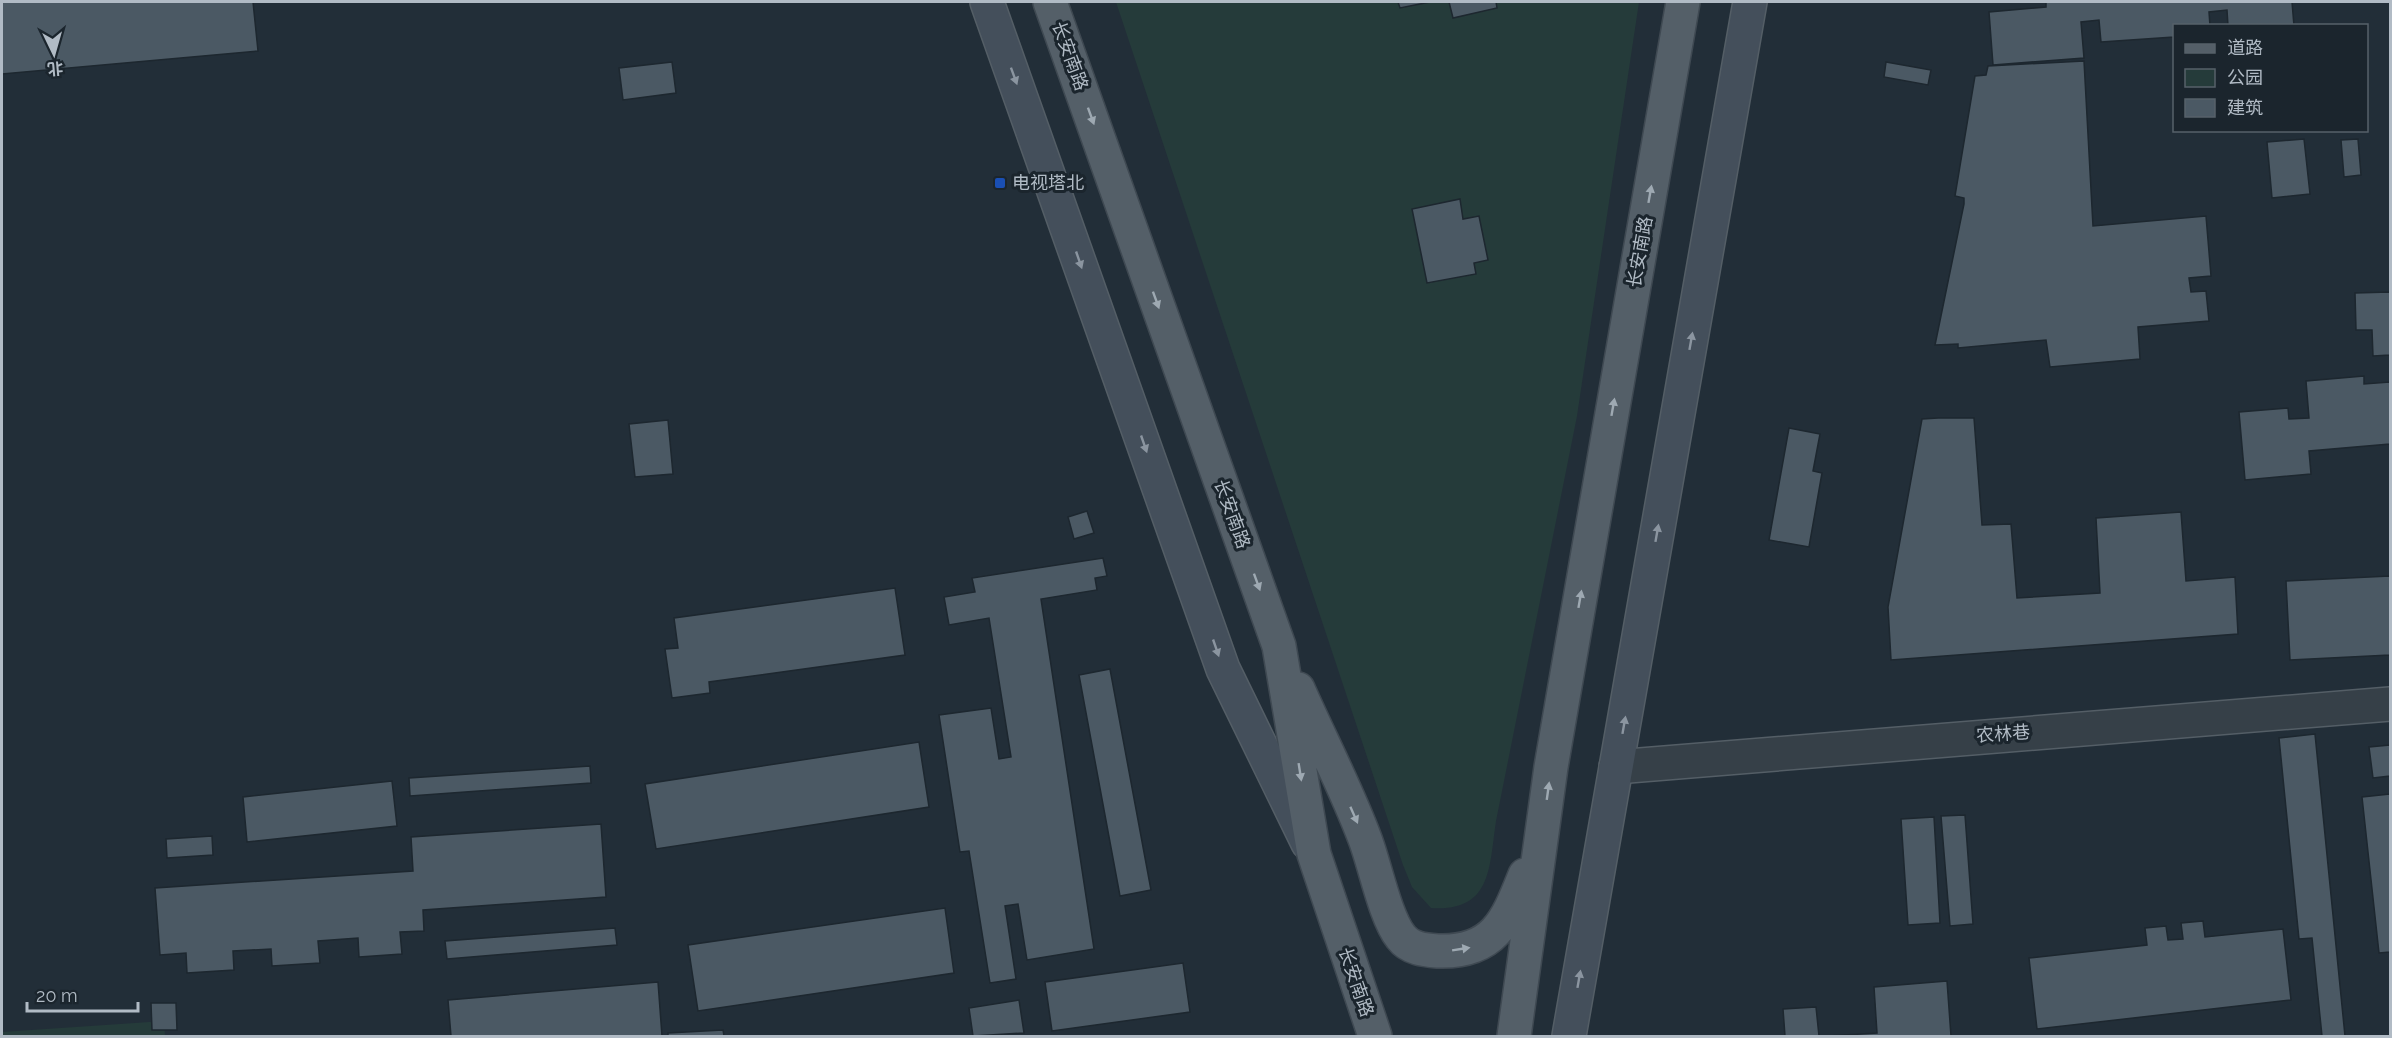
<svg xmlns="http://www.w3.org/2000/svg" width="2392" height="1038" viewBox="0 0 2392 1038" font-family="Raleway,'Noto Sans SC',sans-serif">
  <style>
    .green { fill: #253b3a }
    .building { fill: #4b5964; stroke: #1d272f; stroke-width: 1.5 }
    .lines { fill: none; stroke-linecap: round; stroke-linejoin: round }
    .minor-casing { stroke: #545e66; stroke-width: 36 }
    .secondary-casing { stroke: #545e66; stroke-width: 36 }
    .primary-casing { stroke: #3f4952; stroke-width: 36 }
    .minor { stroke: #364048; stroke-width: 33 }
    .secondary { stroke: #444f5b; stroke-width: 33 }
    .primary { stroke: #545f68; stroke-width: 33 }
    .oneway { fill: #8b95a0 }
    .oneway2 { fill: #9ea9b2 }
    .transit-dot { fill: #1a4fb4; stroke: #1b252d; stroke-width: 2 }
    .labels { text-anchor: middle; stroke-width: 6; stroke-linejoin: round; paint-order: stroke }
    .street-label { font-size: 18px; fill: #b1bbc5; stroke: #1b252d }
    .poi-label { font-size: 18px; fill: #b1bbc5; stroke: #1b252d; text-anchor: start }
  </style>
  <rect width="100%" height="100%" fill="#222e38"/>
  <!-- green -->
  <path class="green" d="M1116 2H1639L1577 416 1496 821C1489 868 1492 912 1431 908L1412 887 1403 865Z
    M164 1021 165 1036H2V1032Z"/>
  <!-- building -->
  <path class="building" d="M2 2H253L258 51 2 74Z
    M1398 2H1430L1400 8Z
    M1449 2H1496L1497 8 1453 18Z
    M2046 2H2292L2294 26H2228L2227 10 2209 12 2210 26H2174V37L2101 42 2099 20 2081 22 2084 58 1993 65 1989 12 2046 7Z
    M2084 61 2093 226 2206 216 2211 276 2189 278 2191 292 2206 291 2209 321 2138 327 2140 359 2050 367 2046 340 1958 348V344L1935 345 1964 204V198L1955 196 1975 76 1986 75 1988 66Z
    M672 62 676 93 623 100 619 68Z
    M1886 62 1931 70 1928 85 1884 77Z
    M2304 139 2310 194 2272 198 2267 142Z
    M2358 139 2361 175 2344 177 2341 140Z
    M1460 199 1463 219 1479 216 1488 260 1474 263 1476 274 1427 283 1412 209Z
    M2390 292V355L2373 356 2372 330H2356L2355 293Z
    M2364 376V384L2390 382V444L2309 451 2311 474 2245 480 2239 412 2288 408 2289 419 2309 418 2306 381Z
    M1938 418H1974L1982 525 2011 524 2017 598 2100 593 2096 518 2181 512 2186 581 2235 577 2238 634 1891 660 1888 607 1922 419Z
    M668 420 673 474 635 477 629 424Z
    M1789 428 1820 434 1813 471 1822 473 1809 547 1769 540Z
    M1087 511 1094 533 1074 539 1068 517Z
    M1103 558 1107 576 1095 578 1097 590 1041 599 1094 949 1027 960 1018 904 1005 906 1016 979 990 983 969 851 960 852 939 715 991 708 999 759 1011 757 989 618 949 625 944 597 975 592 972 578Z
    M2390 576V655L2290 660 2286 581Z
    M895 588 905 655 709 682 710 693 672 698 665 649 678 648 674 618Z
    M1110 669 1151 890 1120 896 1079 675Z
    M2315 734 2345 1036H2322L2312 938 2299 939 2279 738Z
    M919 742 929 807 656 849 645 784Z
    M2390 745V776L2373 778 2369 747Z
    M590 766 591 783 410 796 409 778Z
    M392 781 397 826 247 842 243 797Z
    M2390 794V952L2379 953 2362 797Z
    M1965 815 1973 924 1950 926 1941 816Z
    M1934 817 1940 923 1908 925 1901 819Z
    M601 824 606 897 423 910 424 931 400 932 402 954 359 957 358 938 318 941 320 963 272 966 271 949 233 951 234 970 187 973 186 953 160 955 155 888 413 871 411 837Z
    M212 836 213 855 167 858 166 839Z
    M945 908 954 973 698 1011 688 945Z
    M2203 921 2205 937 2283 929 2291 1000 2037 1029 2029 958 2147 945 2145 928 2166 926 2168 940 2183 939 2181 923Z
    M615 928 617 945 447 959 445 941Z
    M1183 963 1190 1012 1052 1031 1045 982Z
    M1947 981 1951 1036H1829L1877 1033 1874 987Z
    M658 982 662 1036H451L448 1000Z
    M1019 1000 1024 1033 973 1036 969 1008Z
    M151 1003H176L177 1030H152Z
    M1816 1007 1819 1036H1785L1783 1009Z
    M723 1030 724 1036H668V1033Z"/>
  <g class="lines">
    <defs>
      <path id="minor" d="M1616 767 2390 704"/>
      <path id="secondary" d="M987 2 1223 669 1308 843
        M1569 1036 1750 2"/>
      <path id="primary" d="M1050 2 1279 646 1314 854 1375 1036
        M1298 689C1320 739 1346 788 1365 839 1375 865 1385 917 1401 937 1410 949 1425 950 1438 951 1495 953 1507 920 1525 875
        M1514 1036 1551 767 1683 2"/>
    </defs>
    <!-- minor casing -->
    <use href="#minor" class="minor-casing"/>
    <!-- secondary casing -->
    <use href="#secondary" class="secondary-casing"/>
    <!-- primary casing -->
    <use href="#primary" class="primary-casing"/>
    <!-- minor -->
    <use href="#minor" class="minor"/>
    <!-- secondary -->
    <use href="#secondary" class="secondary"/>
    <!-- primary -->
    <use href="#primary" class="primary"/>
  </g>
  <!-- one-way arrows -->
  <defs><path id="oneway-solid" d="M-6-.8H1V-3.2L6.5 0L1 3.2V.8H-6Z" transform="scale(1.5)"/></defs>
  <g class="oneway">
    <use href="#oneway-solid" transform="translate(1014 76) rotate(70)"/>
    <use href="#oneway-solid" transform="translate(1079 260) rotate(71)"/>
    <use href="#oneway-solid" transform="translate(1691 341) rotate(-80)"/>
    <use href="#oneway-solid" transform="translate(1144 444) rotate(71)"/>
    <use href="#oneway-solid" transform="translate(1657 533) rotate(-80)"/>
    <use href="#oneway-solid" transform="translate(1216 648) rotate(71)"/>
    <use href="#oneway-solid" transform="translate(1624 725) rotate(-80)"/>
    <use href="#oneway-solid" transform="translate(1579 979) rotate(-80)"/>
  </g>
  <g class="oneway2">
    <use href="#oneway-solid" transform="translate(1091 116) rotate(70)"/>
    <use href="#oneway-solid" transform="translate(1650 194) rotate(-80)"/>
    <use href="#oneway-solid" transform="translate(1156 300) rotate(70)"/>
    <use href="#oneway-solid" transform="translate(1613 407) rotate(-80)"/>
    <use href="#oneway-solid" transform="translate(1257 582) rotate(70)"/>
    <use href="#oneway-solid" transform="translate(1580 599) rotate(-80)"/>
    <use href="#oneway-solid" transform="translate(1300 772) rotate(81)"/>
    <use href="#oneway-solid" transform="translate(1548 791) rotate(-82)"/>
    <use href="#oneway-solid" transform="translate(1354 815) rotate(66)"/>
    <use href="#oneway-solid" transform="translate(1461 949) rotate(-9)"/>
  </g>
  <!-- markers -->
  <rect class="transit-dot" x="994" y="177" width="12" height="12" rx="3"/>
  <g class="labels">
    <!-- street labels -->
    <g class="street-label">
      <text transform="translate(1070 56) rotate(70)" y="6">长安南路</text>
      <text transform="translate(1640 252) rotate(-80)" y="6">长安南路</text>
      <text transform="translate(1232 514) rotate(70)" y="6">长安南路</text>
      <text transform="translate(2003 734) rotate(-4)" y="6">农林巷</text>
      <text transform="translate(1356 982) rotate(71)" y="6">长安南路</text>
    </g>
    <!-- poi labels -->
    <g class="poi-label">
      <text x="1012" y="189">电视塔北</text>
    </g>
  </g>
  <!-- border -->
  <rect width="2392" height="1038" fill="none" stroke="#b1bbc5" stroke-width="6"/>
  <!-- legend -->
  <rect x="2173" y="24" width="195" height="108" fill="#1b252d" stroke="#57616a" stroke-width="1.5"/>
  <rect x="2185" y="44" width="30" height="9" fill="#545f68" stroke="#57616a" stroke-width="1.5"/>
  <text x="2227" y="54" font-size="18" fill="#b1bbc5">道路</text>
  <rect x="2185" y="69" width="30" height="18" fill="#253b3a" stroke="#57616a" stroke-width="1.5"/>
  <text x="2227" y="84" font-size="18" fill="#b1bbc5">公园</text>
  <rect x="2185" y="99" width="30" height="18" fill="#4b5964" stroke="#57616a" stroke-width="1.5"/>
  <text x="2227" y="114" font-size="18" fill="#b1bbc5">建筑</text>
  <!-- north arrow -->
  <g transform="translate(54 54) rotate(175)" stroke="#1b252d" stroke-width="4.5" paint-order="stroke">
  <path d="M0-4.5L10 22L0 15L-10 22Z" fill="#b1bbc5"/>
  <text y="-9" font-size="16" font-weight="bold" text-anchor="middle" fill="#b1bbc5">北</text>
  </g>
  <!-- scale -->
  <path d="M27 1002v9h111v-9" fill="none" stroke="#b1bbc5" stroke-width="3"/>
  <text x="36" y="1002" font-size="18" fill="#b1bbc5" stroke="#1b252d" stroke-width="4.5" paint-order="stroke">20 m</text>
</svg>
